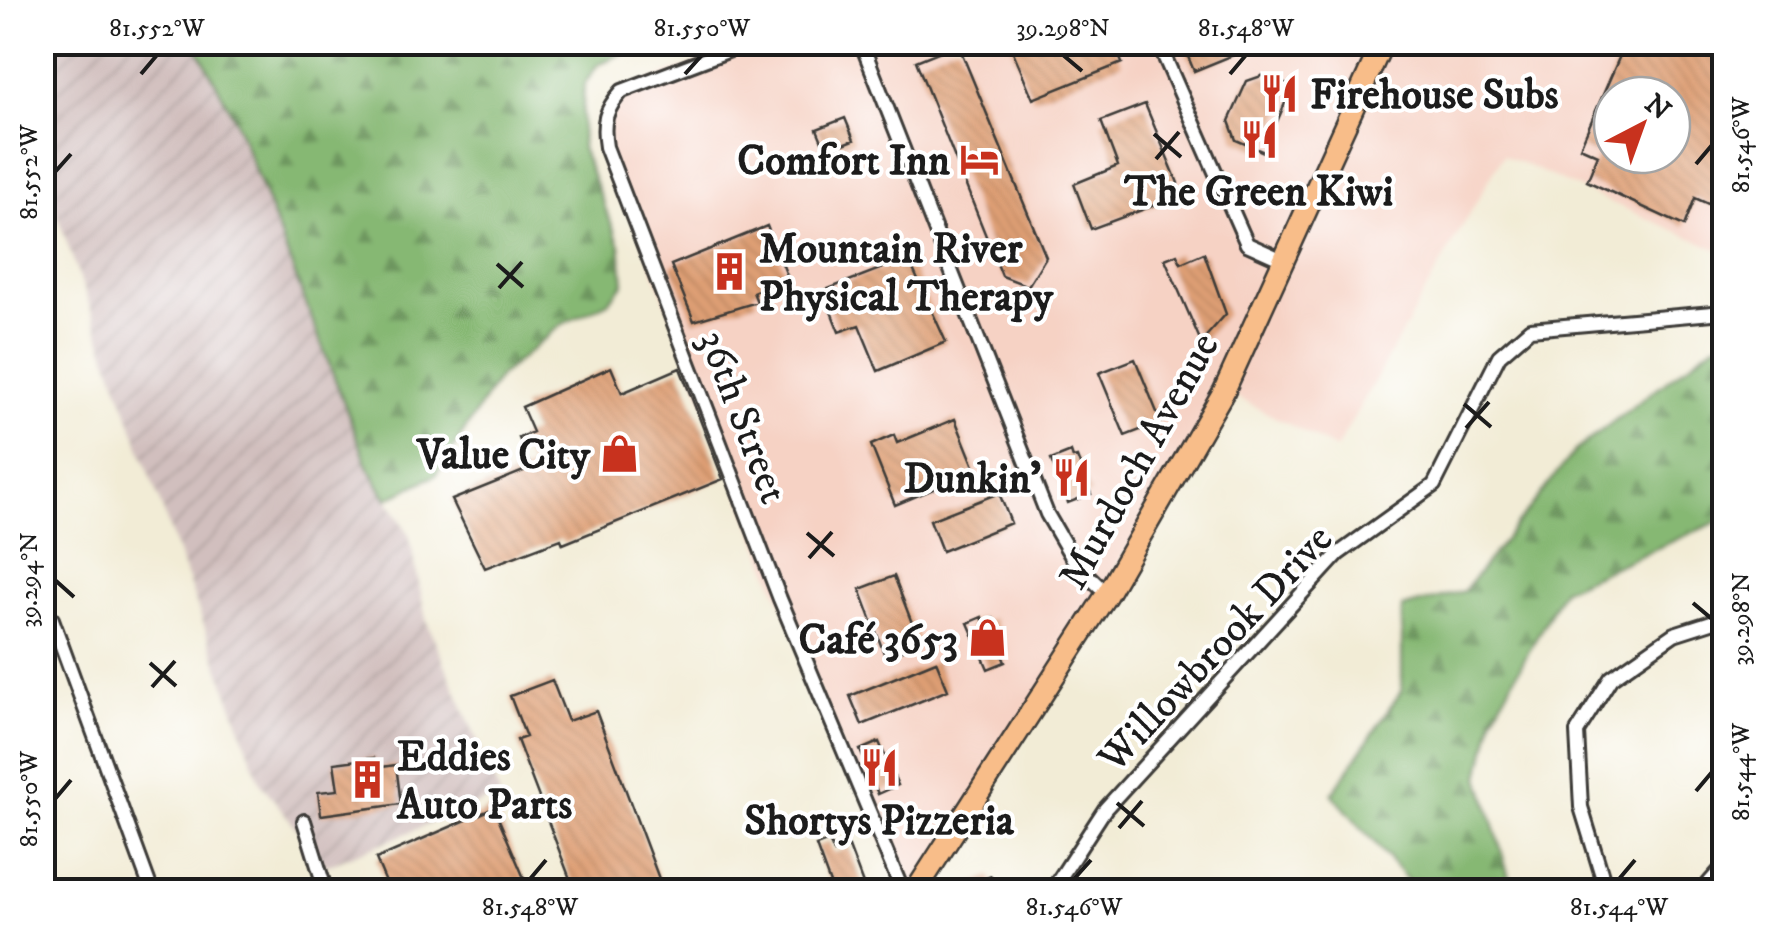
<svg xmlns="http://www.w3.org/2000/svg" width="1767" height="934" viewBox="0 0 1767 934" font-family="'IM FELL DW Pica',serif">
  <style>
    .built { fill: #f6d2c4; fill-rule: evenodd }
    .industrial { fill: url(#industrial-furrows) }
    .forest { fill: url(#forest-firs); stroke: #516a48; stroke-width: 2.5 }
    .building { fill: url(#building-back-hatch); fill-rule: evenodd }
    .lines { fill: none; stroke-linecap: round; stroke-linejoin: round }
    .street-casing { stroke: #3c3b38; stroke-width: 18 }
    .primary-casing { stroke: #3c3b38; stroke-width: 25 }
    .street { stroke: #fff; stroke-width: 12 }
    .primary { stroke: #f8bd89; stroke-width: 20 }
    .ticks { fill: none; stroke: #1c1c1c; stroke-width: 4 }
    .labels { text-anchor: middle; stroke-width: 8; stroke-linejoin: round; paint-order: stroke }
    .poi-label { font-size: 42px; font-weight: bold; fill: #1c1c1c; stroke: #fff; text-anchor: end }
    .street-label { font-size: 42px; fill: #1c1c1c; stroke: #fff }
    .neatline { fill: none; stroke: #1c1c1c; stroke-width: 4 }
    .ticks-label { font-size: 25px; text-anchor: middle; fill: #1c1c1c }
  </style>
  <defs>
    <pattern id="industrial-furrows" width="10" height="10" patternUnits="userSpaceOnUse" patternTransform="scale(2.5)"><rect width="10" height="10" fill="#d1bfbe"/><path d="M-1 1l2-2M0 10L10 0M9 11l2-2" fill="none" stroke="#b3a4a3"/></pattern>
    <pattern id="forest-firs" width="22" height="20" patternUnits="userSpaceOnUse" patternTransform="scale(2.5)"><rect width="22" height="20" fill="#86b873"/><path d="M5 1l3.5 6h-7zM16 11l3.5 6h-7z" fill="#6d955e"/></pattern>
    <pattern id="building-back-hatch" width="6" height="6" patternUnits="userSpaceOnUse" patternTransform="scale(2.5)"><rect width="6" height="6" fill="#de9f74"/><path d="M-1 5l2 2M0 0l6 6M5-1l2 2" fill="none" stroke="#be8864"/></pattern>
  </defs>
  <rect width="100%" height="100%" fill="#fff"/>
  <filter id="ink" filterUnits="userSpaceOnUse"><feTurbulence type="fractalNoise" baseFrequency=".01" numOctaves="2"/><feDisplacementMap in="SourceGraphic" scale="20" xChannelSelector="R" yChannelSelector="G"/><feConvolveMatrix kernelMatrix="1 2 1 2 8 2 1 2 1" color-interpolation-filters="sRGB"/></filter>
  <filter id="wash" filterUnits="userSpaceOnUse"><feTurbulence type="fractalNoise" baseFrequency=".0048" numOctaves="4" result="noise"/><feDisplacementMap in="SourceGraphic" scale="40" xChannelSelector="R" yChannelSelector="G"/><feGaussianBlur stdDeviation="2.25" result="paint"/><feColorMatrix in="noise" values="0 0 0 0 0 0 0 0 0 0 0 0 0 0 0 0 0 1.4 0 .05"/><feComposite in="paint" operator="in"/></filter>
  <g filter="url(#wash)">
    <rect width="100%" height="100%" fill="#f2ecd6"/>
    <!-- built -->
    <path class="built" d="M751 43H1724V252L1503 155 1336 449 1225 391 915 891H903L780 599 606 147 609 105 622 91ZM1612 95H1672V155H1612Z"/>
    <!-- industrial -->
    <path class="industrial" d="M43 43H195L236 121 369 468 409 534 426 619 500 795 326 866 260 782 43 176Z"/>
    <!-- forest -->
    <path class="forest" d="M195 43H646L598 64 584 85 581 148 620 245 624 283 608 302 561 325 499 377 436 475 387 499 369 468 236 121Z
      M1715 344H1724V519L1563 589 1493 717 1480 777 1513 891H1417L1332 794 1402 690V608L1464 591 1575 451Z"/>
    <g id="blocks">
      <!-- building -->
      <path class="building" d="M1009 42H1114L1122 63 1033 99Z
        M1182 42H1263V43L1194 71Z
        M1626 42H1724V211L1695 198 1684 226 1587 181 1598 155 1580 147ZM1612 95H1672V155H1612Z
        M958 44 1046 257 1028 286 1002 276 916 61Z
        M1264 75 1292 87 1264 152 1236 140 1229 121 1247 81Z
        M1145 104 1178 183 1174 198 1091 229 1074 184 1118 166 1101 121Z
        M845 118 854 140 826 151 817 129Z
        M767 226 788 278 753 292 757 302 694 321 671 265Z
        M1204 253 1226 314 1201 342 1165 259 1177 254 1181 263Z
        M908 258 946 342 878 371 859 325 839 332 823 291Z
        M1135 359 1161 422 1125 436 1099 373Z
        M611 367 622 393 680 368 723 479 563 544 561 539 485 568 452 500 531 468 519 438 533 432 522 407Z
        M955 419 976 471 895 505 871 445 894 435 897 443Z
        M1071 452 1073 458 1077 457 1091 494 1068 503 1051 460Z
        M999 493 1011 523 942 551 930 520Z
        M894 576 920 644 885 656 860 589Z
        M982 617 984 622 993 618 1008 652 1002 655 1005 662 988 669 968 623Z
        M936 661 948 690 862 725 850 696Z
        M552 680 568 721 596 711 664 892H575L517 740 526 737 510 696Z
        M879 742 898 785 878 794 860 750Z
        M374 758 375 768 396 765 401 804 321 815 318 792 338 790 334 763Z
        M494 808 530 892H390L376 859Z
        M829 841 834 853 849 847 866 892H833L816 846Z
        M991 876 998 892H954V891Z"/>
    </g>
  </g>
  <g filter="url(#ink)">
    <use href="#blocks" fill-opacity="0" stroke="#3c3b38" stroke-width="2.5"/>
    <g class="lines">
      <defs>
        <path id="street" d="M751 42 622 91C605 110 602 122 606 147L780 599 903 892
          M861 42 1047 514 1076 564 1107 594
          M1158 42 1247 244 1285 261
          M42 623 52 619 152 892
          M304 821 326 892
          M1051 892 1105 809 1338 554 1434 485 1499 356 1530 329 1724 312
          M1607 892 1581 807 1577 732 1611 678 1674 634 1724 618
          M1701 892 1724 866"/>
        <path id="primary" d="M915 892 1107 594 1224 391 1383 42"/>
      </defs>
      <!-- street casing -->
      <use href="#street" class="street-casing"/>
      <!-- primary casing -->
      <use href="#primary" class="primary-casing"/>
      <!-- street -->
      <use href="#street" class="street"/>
      <!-- primary -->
      <use href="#primary" class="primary"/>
    </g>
  </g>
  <!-- ticks -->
  <path class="ticks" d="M1063 55 1082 71M141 74 157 55M685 74 702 55M1230 74 1246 55M1154 134 1181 157M1156 159 1179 132M1696 164 1712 145M55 172 71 154M497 264 523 287M499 288 522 262M1464 404 1491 427M1466 428 1489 402M807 533 834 556M809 558 832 532M55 580 74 597M1693 603 1712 619M150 663 176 686M152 687 175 661M1696 791 1712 772M55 799 71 780M1117 803 1144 826M1119 828 1142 801M530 879 546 860M1074 879 1091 860M1619 879 1635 860"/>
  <!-- icons -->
  <defs>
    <symbol id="restaurant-bare" viewBox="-9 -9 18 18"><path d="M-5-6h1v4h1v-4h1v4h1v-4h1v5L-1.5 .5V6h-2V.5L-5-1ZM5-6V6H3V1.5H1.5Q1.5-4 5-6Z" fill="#c8321e" stroke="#fff" stroke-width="2.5" paint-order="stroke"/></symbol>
    <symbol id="hotel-bare" viewBox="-9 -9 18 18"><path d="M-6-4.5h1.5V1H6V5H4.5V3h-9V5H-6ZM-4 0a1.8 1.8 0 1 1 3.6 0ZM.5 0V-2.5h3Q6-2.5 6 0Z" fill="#c8321e" stroke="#fff" stroke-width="2.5" paint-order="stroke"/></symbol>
    <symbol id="building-bare" viewBox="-9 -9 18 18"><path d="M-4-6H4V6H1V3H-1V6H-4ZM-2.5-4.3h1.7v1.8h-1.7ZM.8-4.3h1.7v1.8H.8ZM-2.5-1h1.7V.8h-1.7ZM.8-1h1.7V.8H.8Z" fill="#c8321e" stroke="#fff" stroke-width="2.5" paint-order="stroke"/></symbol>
    <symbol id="shop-bare" viewBox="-9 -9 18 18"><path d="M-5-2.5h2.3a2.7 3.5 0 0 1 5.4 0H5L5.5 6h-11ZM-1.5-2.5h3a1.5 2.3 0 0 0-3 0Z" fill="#c8321e" stroke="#fff" stroke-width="2.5" paint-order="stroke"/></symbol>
  </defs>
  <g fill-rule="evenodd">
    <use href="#restaurant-bare" x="1252" y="66" width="55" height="55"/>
    <use href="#restaurant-bare" x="1232" y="112" width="55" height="55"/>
    <use href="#hotel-bare" x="952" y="132" width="55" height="55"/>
    <use href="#building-bare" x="702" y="244" width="55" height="55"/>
    <use href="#shop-bare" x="592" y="426" width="55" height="55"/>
    <use href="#restaurant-bare" x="1044" y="450" width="55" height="55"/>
    <use href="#shop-bare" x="960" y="610" width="55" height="55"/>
    <use href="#restaurant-bare" x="852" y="740" width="55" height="55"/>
    <use href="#building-bare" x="340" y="752" width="55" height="55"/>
  </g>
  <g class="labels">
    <!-- poi labels -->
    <g class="poi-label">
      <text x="1310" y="108" text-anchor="start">Firehouse Subs</text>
      <text x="950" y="174">Comfort Inn</text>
      <text x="1259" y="205" text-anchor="middle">The Green Kiwi</text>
      <text x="759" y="262" text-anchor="start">Mountain River<tspan x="759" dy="48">Physical Therapy</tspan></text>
      <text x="590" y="468">Value City</text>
      <text x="1041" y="492">Dunkin'</text>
      <text x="958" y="653">Café 3653</text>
      <text x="397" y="770" text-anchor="start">Eddies<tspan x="397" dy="48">Auto Parts</tspan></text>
      <text x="879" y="834" text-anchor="middle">Shortys Pizzeria</text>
    </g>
    <!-- street labels -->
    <g class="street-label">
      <text transform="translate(745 416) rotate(69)" y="15">36th Street</text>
      <text transform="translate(1137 460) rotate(-61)" y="15">Murdoch Avenue</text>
      <text transform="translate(1214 647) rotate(-47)" y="15">Willowbrook Drive</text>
    </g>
  </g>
  <!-- margin -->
  <rect width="1767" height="934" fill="none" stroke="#fff" stroke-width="110"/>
  <!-- north arrow -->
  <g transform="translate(1642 125) rotate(41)"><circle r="48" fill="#ffffff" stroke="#a4a4a4" stroke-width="2.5"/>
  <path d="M0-8L18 38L0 25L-18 38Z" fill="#c8321e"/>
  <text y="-15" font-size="28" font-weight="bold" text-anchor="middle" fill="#1c1c1c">N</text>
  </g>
  <rect x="55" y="55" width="1657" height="824" class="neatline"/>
  <g class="ticks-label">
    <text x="157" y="36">81.552°W</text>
    <text x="702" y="36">81.550°W</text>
    <text x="1063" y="36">39.298°N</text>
    <text x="1246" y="36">81.548°W</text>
    <text transform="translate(1740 145) rotate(-90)" y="9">81.546°W</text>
    <text transform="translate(28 172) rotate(-90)" y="9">81.552°W</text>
    <text transform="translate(28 580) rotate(-90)" y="9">39.294°N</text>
    <text transform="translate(1740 619) rotate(-90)" y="9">39.298°N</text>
    <text transform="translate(1740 772) rotate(-90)" y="9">81.544°W</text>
    <text transform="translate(28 799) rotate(-90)" y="9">81.550°W</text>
    <text x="530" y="915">81.548°W</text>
    <text x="1074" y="915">81.546°W</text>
    <text x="1619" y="915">81.544°W</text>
  </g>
</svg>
